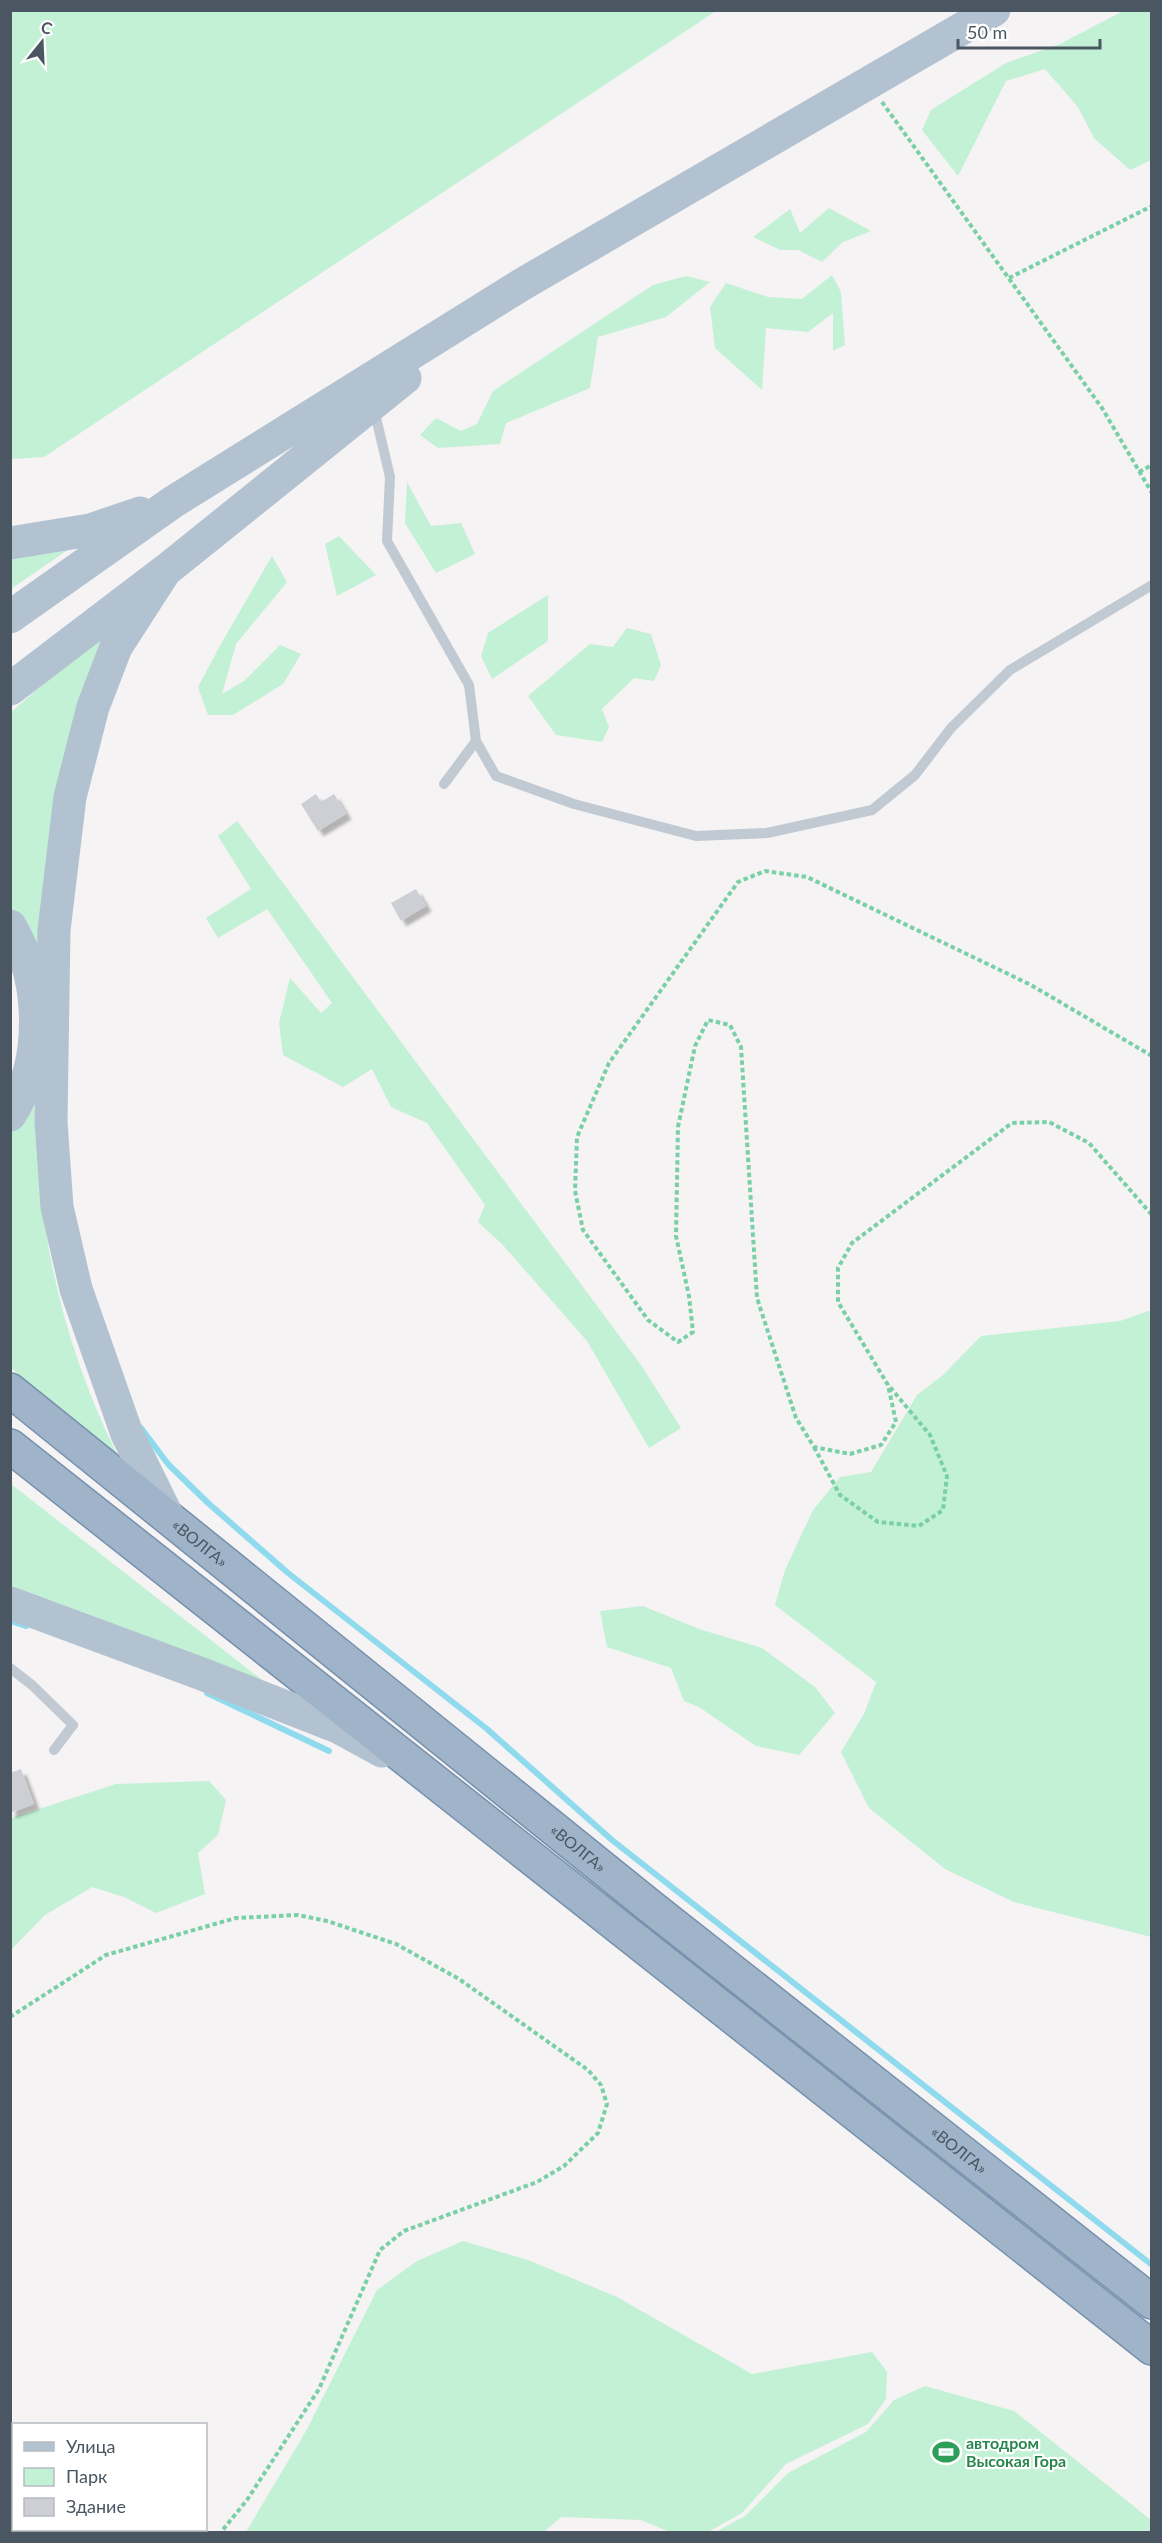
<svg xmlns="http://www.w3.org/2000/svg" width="1162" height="2543" viewBox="0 0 1162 2543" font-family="Lato,sans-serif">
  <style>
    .green { fill: #c3f1d5 }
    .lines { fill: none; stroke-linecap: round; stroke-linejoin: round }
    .stream { stroke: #90daee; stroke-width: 6 }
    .building { fill: #cdcfd5; filter: url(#shadow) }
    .trunk-casing { stroke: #7690ad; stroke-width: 36 }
    .path { stroke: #7ad0a6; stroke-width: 4; stroke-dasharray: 4.5 3; stroke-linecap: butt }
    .service { stroke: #c1cad2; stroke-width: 10 }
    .primary { stroke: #b3c2d1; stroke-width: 33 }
    .trunk { stroke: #9fb4c9; stroke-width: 33 }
    .labels { text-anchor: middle; stroke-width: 4.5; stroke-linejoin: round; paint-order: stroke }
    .street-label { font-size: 16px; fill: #4a5661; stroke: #fff }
    .leisure-label { font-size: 16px; font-weight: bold; fill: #27864d; stroke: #fff; text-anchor: start }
  </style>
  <defs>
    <filter id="shadow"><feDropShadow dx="5.5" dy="5.5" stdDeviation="1.5" flood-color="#0004"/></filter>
  </defs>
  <rect width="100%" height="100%" fill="#f5f3f3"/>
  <!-- green -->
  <path class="green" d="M11 10H716V11L44 457 11 459Z
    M1123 11H1151V160L1130 170 1094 138 1078 107 1045 69 1006 81 958 176 922 130 931 110 1006 63 1060 44Z
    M829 208 871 231 843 242 822 262 798 250H780L753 237 790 209 800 233Z
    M832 275 841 292 845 345 833 351V313L808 332 766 328 762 390 715 348 710 307 726 283 768 297 802 299Z
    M686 276 710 282 666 317 598 337 590 388 506 423 500 444 438 448 420 435 436 418 461 431 477 424 493 391 653 285Z
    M407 482 431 526 461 523 475 554 436 573 405 523Z
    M339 536 376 575 337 596 325 544Z
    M75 545 11 589V553Z
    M272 556 287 582 236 644 222 694 244 681 280 645 301 654 283 684 233 715H208L198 687 222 642Z
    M548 595V641L492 679 481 656 488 633Z
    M130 609 41 983 30 943 11 909 10 713Z
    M627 628 651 634 661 665 654 681 634 678 602 709 609 727 602 742 556 735 528 696 590 644 613 647Z
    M237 821 641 1365 681 1428 649 1448 587 1341 502 1244 478 1222 485 1205 427 1123 391 1107 372 1069 343 1087 283 1055 279 1023 290 978 321 1013 332 1003 267 909 218 938 206 918 251 889 218 836Z
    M34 1094C36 1221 60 1339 117 1454L11 1368 10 1130Z
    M1151 1310H1152L1151 1937 1014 1902 945 1869 869 1808 841 1752 864 1714 876 1682 775 1605 785 1570 813 1510 840 1477 871 1472 917 1395 943 1375 981 1336 1120 1321Z
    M11 1484 275 1690 11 1594Z
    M643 1606 699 1629 762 1648 815 1687 835 1713 799 1755 756 1746 699 1707 684 1701 671 1668 607 1647 600 1611Z
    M209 1781 226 1800 218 1835 198 1853 205 1894 156 1913 124 1897 92 1887 45 1915 11 1950V1818L116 1784Z
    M463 2241 528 2260 617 2297 752 2374 872 2352 887 2372 886 2399 868 2424 786 2464 742 2513 708 2532H670L641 2520 561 2517 544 2532H246L306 2431 377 2290 417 2261Z
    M925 2386 1014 2411 1151 2520V2532H716L745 2516 788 2473 866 2432 894 2400Z"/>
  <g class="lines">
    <!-- stream -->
    <path class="stream" d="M141 1428 168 1464 208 1503 288 1573 487 1729 612 1840 1152 2265
      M10 1621 26 1626
      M207 1693 329 1751"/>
  </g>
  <!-- building -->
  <path class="building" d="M316 794 321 802 334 794 346 814 318 831 301 804Z
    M416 889 426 906 401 921 391 903Z
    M21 1769 34 1804 10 1813V1773Z"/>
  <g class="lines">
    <defs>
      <g id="trunk">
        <path id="s1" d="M10 1390 651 1907 1152 2302"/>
        <path d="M10 1446 1152 2348"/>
      </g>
    </defs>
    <!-- trunk casing -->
    <use href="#trunk" class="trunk-casing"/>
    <!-- path -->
    <path class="path" d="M882 102 1102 408 1152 493
      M1009 278 1152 206
      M1139 472 1152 465
      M1152 1056 1031 985 807 877 765 871 738 882 609 1063 577 1137 575 1191 583 1230 648 1320 678 1342 693 1332 689 1296 676 1236 678 1127 695 1046 708 1020 730 1025 741 1047 757 1298 796 1418 814 1447 850 1454 881 1445 896 1422 888 1385 838 1302V1268L852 1243 1012 1123 1049 1122 1089 1143 1152 1215
      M814 1447 840 1495 878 1522 919 1526 943 1510 947 1476 930 1435 889 1386
      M10 2017 106 1955 236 1918 298 1915 327 1921 396 1944 459 1979 588 2070 601 2085 607 2104 598 2133 564 2166 537 2182 404 2231 380 2250 319 2389 247 2500 221 2532"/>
    <!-- service -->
    <path class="service" d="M374 409 390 477 387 541 469 685 476 741 444 784
      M476 741 496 776 574 804 696 836 767 833 872 810 915 775 951 728 1010 670 1152 585
      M10 1668 32 1685 73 1725 54 1750"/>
    <!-- primary -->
    <path class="primary" d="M10 543 90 530 140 513
      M165 571 116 647 93 707 70 797 54 930 51 1122 57 1207 76 1289 127 1434 167 1515
      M10 617 173 502 521 285 994 10
      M10 689 165 571 405 378
      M10 926C43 979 45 1062 10 1115
      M10 1603 202 1674 340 1728 382 1751"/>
    <!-- trunk -->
    <use href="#trunk" class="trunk"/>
  </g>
  <!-- icons -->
  <defs>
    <symbol id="stadium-bare" viewBox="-9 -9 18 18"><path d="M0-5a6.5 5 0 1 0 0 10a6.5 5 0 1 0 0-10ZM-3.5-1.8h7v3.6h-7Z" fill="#2e9e5b" stroke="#fff" stroke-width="2.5" paint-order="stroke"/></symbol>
  </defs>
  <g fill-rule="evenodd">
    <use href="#stadium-bare" x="927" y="2433" width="38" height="38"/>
  </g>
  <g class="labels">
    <!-- street labels -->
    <g class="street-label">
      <text dy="6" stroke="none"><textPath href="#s1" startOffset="244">«ВОЛГА»</textPath></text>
      <text dy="6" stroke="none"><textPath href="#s1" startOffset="730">«ВОЛГА»</textPath></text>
      <text dy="6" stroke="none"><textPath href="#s1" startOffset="1216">«ВОЛГА»</textPath></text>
    </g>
    <!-- leisure labels -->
    <g class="leisure-label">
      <text x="966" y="2449">автодром<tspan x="966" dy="18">Высокая Гора</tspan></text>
    </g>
  </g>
  <!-- border -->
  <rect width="1162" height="2543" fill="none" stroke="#4a5661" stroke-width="24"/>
  <!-- legend -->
  <rect x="12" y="2423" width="195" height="108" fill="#ffffff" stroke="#b7bbc0" stroke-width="1.5"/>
  <rect x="24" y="2442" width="30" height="9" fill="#b3c2d1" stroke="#b7bbc0" stroke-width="1.5"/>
  <text x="66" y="2453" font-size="18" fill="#4a5661">Улица</text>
  <rect x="24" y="2468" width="30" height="18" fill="#c3f1d5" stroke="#b7bbc0" stroke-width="1.5"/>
  <text x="66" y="2483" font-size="18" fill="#4a5661">Парк</text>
  <rect x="24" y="2498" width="30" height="18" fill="#cdcfd5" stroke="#b7bbc0" stroke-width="1.5"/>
  <text x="66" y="2513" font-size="18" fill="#4a5661">Здание</text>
  <!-- north arrow -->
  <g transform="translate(42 42) rotate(18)" stroke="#ffffff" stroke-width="4.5" paint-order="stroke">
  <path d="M0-4.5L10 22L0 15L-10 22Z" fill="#4a5661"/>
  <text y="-9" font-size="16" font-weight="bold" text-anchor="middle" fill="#4a5661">С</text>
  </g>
  <!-- scale -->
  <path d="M958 39v9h142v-9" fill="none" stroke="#4a5661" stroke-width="3"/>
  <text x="967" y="39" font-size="18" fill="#4a5661" stroke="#ffffff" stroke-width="4.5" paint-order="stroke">50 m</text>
</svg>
